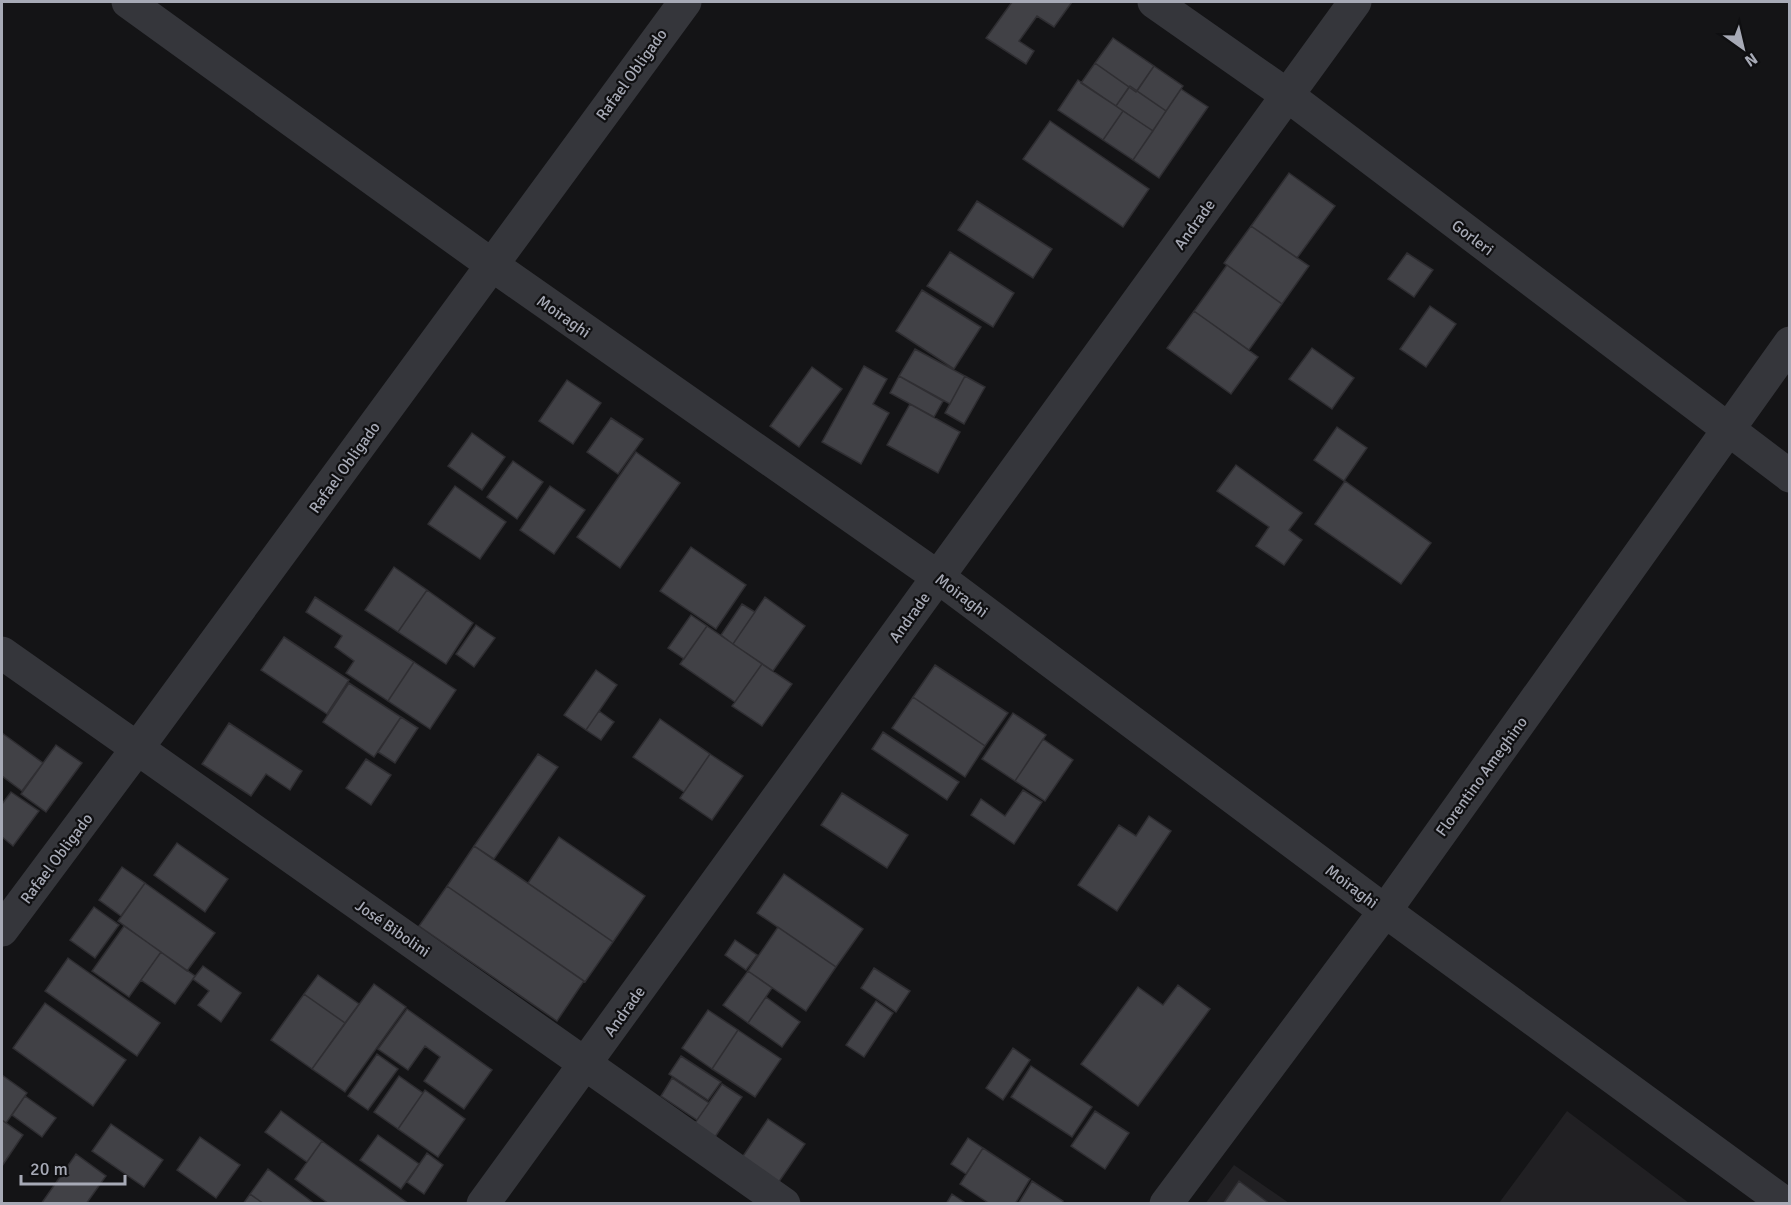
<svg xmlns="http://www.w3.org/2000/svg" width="1791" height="1205" viewBox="0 0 1791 1205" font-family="Signika,sans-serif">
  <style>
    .built { fill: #212023 }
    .building { fill: #414146; stroke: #2f2e32; stroke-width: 1.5 }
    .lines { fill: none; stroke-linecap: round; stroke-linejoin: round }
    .street { stroke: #35363b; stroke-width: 33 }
    .labels { text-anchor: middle; stroke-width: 4.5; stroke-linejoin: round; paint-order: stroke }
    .street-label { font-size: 16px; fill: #a7aab6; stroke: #0f0f11 }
  </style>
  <rect width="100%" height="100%" fill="#141416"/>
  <!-- built -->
  <path class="built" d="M1567 1111 1689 1203H1499Z
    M1234 1165 1289 1203 1205 1204Z"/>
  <!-- building -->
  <path class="building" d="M1012 2H1072L1054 27 1037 16 1019 41 1034 51 1026 64 986 38Z
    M1113 38 1154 66 1136 92 1095 63Z
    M1095 63 1129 87 1116 106 1081 83Z
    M1154 66 1183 86 1166 111 1137 91Z
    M1078 80 1123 111 1103 140 1058 110Z
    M1130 86 1166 111 1153 131 1116 106Z
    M1181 89 1208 107 1159 178 1133 160Z
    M1123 111 1153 131 1133 160 1103 140Z
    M1050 121 1149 189 1123 227 1023 159Z
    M1289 173 1335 206 1297 258 1251 226Z
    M977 201 1052 249 1033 278 958 230Z
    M1251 226 1309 266 1282 304 1224 263Z
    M950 252 1014 293 993 327 927 286Z
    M1407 253 1433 270 1414 297 1388 279Z
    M1227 265 1282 304 1249 350 1194 311Z
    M922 290 981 327 954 369 896 331Z
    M1430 306 1456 324 1426 367 1400 349Z
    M1194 311 1258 357 1231 394 1167 348Z
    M1312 348 1354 378 1332 409 1289 379Z
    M915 349 965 376 950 404 899 376Z
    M864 366 887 379 873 404 889 413 861 464 822 442Z
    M812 367 842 389 799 447 770 426Z
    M899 376 943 401 934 417 890 393Z
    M965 376 985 387 964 424 945 413Z
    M567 380 601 403 573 444 539 421Z
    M910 404 960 432 938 473 887 445Z
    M611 418 643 439 618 474 587 452Z
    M1337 427 1367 448 1344 481 1314 460Z
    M472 433 505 457 482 490 448 466Z
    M636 452 680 483 620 568 577 537Z
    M513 461 543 482 517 519 487 497Z
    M1236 465 1302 513 1289 530 1302 540 1284 565 1256 546 1269 527 1217 491Z
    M1345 481 1431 543 1401 584 1315 524Z
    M455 486 506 522 480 559 428 524Z
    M550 486 585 510 554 554 520 530Z
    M691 547 746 585 716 629 660 591Z
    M394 567 427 590 398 632 365 610Z
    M427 590 473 623 446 664 398 632Z
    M315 597 414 662 388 701 346 673 354 661 335 647 342 636 306 612Z
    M765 597 805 626 773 671 733 644Z
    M742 604 755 612 733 644 721 635Z
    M691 615 707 626 684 659 668 648Z
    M476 625 495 638 474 667 456 654Z
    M707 626 762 664 735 702 680 664Z
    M284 637 349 680 327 714 261 670Z
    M414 662 456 690 430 729 388 701Z
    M762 664 792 684 762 726 732 706Z
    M935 665 1008 713 985 746 913 697Z
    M596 670 617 685 586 730 564 715Z
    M349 683 401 717 374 757 323 722Z
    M913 697 985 746 965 777 892 728Z
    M599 711 614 722 601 740 586 730Z
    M1013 713 1046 735 1015 781 982 759Z
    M401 717 418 728 395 763 378 752Z
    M660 719 710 754 684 792 633 757Z
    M229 723 302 771 290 790 266 774 251 796 202 764Z
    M883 732 959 782 947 800 872 749Z
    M2 733 43 763 22 791 2 776Z
    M1043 739 1073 760 1045 801 1015 781Z
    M56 745 82 763 46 812 21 794Z
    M538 754 558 767 494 859 474 846Z
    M710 754 743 776 712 820 680 798Z
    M366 759 391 775 371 805 346 788Z
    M1023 790 1042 802 1014 844 971 815 981 799 1005 816Z
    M11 792 39 811 13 846 2 837V804Z
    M842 793 908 835 887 868 821 825Z
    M1149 816 1171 831 1117 911 1078 885 1119 825 1136 836Z
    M559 837 645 896 613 942 528 883Z
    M177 843 228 879 205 912 154 875Z
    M474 846 613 942 585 982 447 886Z
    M122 867 145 883 121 916 99 900Z
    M784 874 863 929 836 967 757 913Z
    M145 883 215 933 187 971 118 921Z
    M447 886 584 981 557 1021 419 926Z
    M94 907 119 925 95 958 70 940Z
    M124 926 161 952 129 997 92 971Z
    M778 927 836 967 806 1011 748 971Z
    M735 940 757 955 746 970 725 955Z
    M161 952 195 976 175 1004 141 980Z
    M68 958 160 1023 137 1056 45 991Z
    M203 966 241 993 221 1022 198 1005 209 991 193 979Z
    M874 968 910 991 896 1012 861 988Z
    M748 971 772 988 748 1023 723 1005Z
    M318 975 359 1004 345 1023 304 994Z
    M374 984 406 1007 345 1092 312 1069Z
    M1178 985 1210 1009 1138 1106 1081 1064 1138 987 1163 1005Z
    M304 994 345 1023 312 1069 271 1040Z
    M766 997 800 1022 782 1047 748 1023Z
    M876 1001 893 1013 864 1057 846 1045Z
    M45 1003 126 1060 93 1106 13 1048Z
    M407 1009 492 1070 464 1109 424 1081 440 1057 425 1046 408 1070 378 1049Z
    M708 1010 738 1030 712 1069 682 1048Z
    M738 1030 781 1059 755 1097 712 1069Z
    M1013 1048 1030 1060 1003 1100 986 1088Z
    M377 1054 398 1069 368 1110 348 1096Z
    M681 1056 721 1082 708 1100 669 1074Z
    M1031 1066 1092 1107 1072 1137 1011 1097Z
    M2 1075 27 1093 6 1123 2 1120Z
    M399 1076 423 1093 398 1129 374 1112Z
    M672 1078 709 1103 697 1120 661 1096Z
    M722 1084 742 1097 711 1143 690 1130Z
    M425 1090 465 1119 438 1157 398 1129Z
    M25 1096 56 1118 42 1137 12 1115Z
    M281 1111 322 1141 307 1162 265 1132Z
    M1095 1111 1129 1133 1105 1169 1071 1146Z
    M768 1119 805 1144 776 1186 739 1162Z
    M2 1120 23 1135 2 1166Z
    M111 1124 163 1160 144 1187 92 1151Z
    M378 1135 419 1164 401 1189 360 1160Z
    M200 1137 240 1165 216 1198 177 1170Z
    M968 1138 983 1148 966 1174 951 1164Z
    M322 1141 409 1204H329L295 1179Z
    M983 1148 1030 1179 1015 1204H990L960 1184Z
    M427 1153 443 1165 424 1194 407 1182Z
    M76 1154 106 1176 86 1204H41Z
    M268 1169 315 1204H264L250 1194Z
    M1032 1181 1063 1201 1062 1204H1018Z
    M1239 1181 1270 1204H1223Z
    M250 1194 264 1204H243Z
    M952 1194 967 1204H946Z"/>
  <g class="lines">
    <!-- street -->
    <path class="street" d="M128 2 492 265 938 577 1385 911 1786 1204
      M1154 2 1287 95 1790 476
      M2 653 784 1204
      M2 930 136 750 685 2
      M483 1204 1355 2
      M1166 1204 1385 911 1790 343"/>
  </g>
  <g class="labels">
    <!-- street labels -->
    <g class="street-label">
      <text transform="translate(631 74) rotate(-54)" y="6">Rafael Obligado</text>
      <text transform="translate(1194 224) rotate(-54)" y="6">Andrade</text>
      <text transform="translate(1473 237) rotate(37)" y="6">Gorleri</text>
      <text transform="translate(564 316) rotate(35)" y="6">Moiraghi</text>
      <text transform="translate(344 467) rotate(-54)" y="6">Rafael Obligado</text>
      <text transform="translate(962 595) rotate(37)" y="6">Moiraghi</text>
      <text transform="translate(909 617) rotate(-54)" y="6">Andrade</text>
      <text transform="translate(1481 776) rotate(-54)" y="6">Florentino Ameghino</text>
      <text transform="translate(56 858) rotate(-53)" y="6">Rafael Obligado</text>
      <text transform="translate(1352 886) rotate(37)" y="6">Moiraghi</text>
      <text transform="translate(393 928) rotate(35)" y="6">José Bibolini</text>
      <text transform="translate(624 1011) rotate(-54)" y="6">Andrade</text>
    </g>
  </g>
  <!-- border -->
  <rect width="1791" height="1205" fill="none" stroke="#a7aab6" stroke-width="6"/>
  <!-- north arrow -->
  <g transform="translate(1743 48) rotate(146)" stroke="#0f0f11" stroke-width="4.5" paint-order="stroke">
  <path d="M0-4.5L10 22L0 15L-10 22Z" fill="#a7aab6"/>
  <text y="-9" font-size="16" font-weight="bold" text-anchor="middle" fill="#a7aab6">N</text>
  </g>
  <!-- scale -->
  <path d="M21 1175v9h104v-9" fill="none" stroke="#a7aab6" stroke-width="3"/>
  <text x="30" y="1175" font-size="18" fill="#a7aab6" stroke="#0f0f11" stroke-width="4.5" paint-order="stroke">20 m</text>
</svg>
